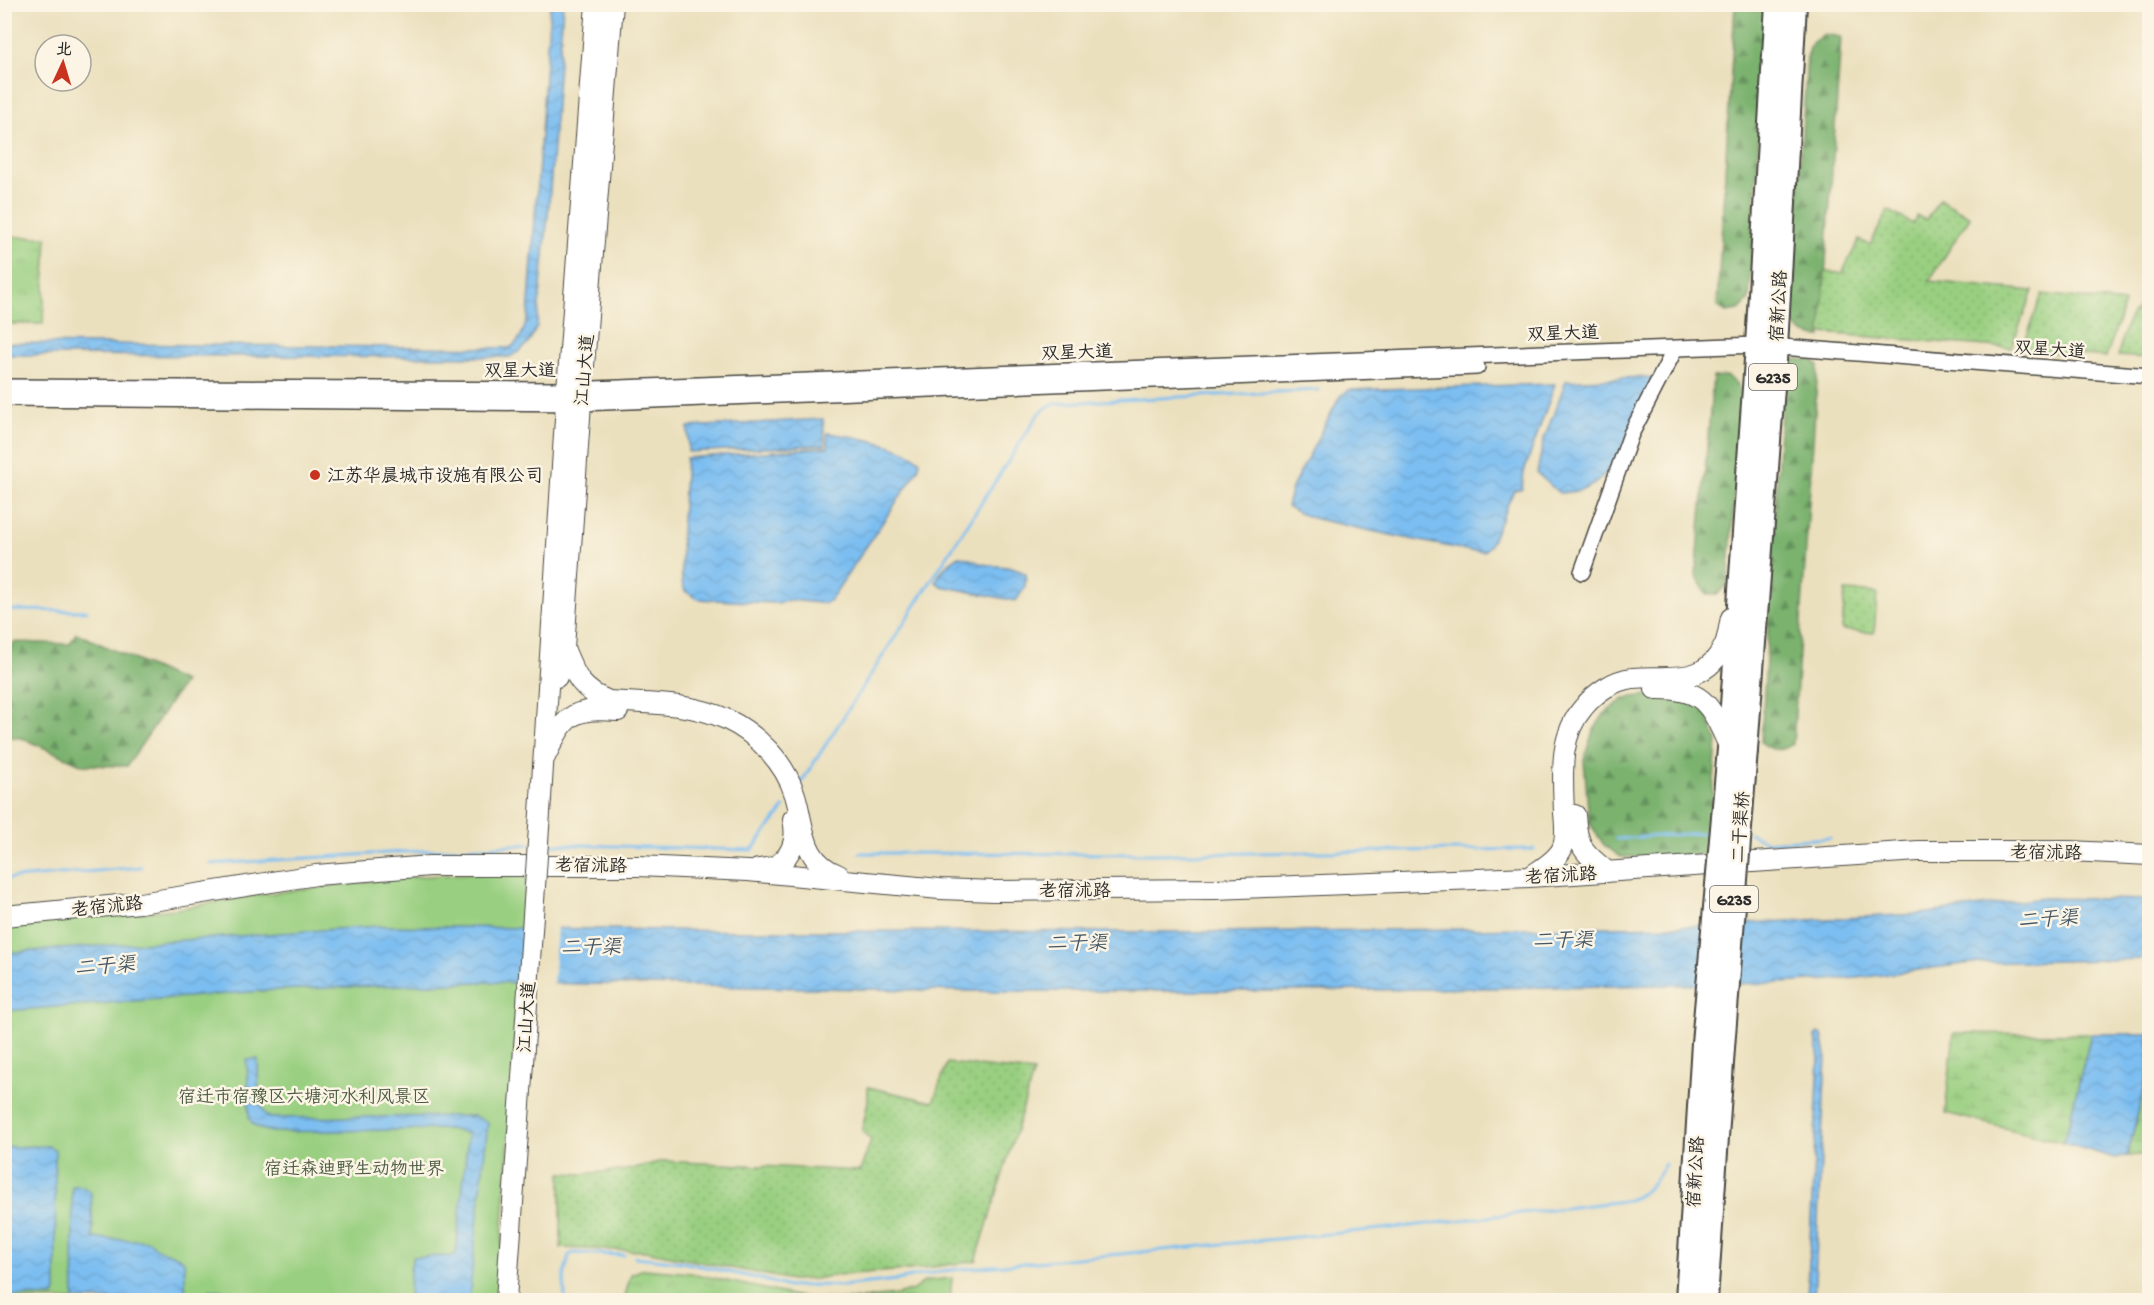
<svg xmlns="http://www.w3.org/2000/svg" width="2154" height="1305" viewBox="0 0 2154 1305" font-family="'Gochi Hand','LXGW WenKai TC',sans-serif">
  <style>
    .grass { fill: url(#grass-tufts); stroke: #627d56; stroke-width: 1.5 }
    .forest { fill: url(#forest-firs); stroke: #526e4c; stroke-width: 1.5 }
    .wetland { fill: url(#wetland-marsh); stroke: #627d56; stroke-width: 1.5 }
    .park { fill: #99cf80; stroke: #627d56; stroke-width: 1.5 }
    .garden { fill: url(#garden-dots); stroke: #627d56; stroke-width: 1.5 }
    .water { fill: url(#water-waves); stroke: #53748e; stroke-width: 1.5 }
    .pier { fill: #ebe0be }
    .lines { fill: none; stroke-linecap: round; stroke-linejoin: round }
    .stream { stroke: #7bbef1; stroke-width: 3 }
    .minor-casing { stroke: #484641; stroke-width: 18 }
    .major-casing { stroke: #484641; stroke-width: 22 }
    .highway-casing { stroke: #484641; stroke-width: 26 }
    .minor { stroke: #fff; stroke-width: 15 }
    .major { stroke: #fff; stroke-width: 20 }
    .highway { stroke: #fff; stroke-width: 22 }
    .major-bridge-casing { stroke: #484641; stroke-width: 22; stroke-linecap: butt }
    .highway-bridge-casing { stroke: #484641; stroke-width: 26; stroke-linecap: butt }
    .major-bridge { stroke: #fff; stroke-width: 20 }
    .highway-bridge { stroke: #fff; stroke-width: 22 }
    .poi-dot { fill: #c8321e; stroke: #fcf5e5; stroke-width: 2 }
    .labels { text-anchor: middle; stroke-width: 5; stroke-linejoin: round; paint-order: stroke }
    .shield { fill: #fcf5e5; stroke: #6a6863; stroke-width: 1.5 }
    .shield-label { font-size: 16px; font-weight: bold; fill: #2b2b2b }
    .street-label { font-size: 18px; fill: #2b2b2b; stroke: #fcf5e5 }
    .poi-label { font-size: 18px; fill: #2b2b2b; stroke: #fcf5e5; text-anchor: start }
    .park-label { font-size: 18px; fill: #4c5c44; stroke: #fcf5e5 }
    .water-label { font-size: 20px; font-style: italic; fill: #435766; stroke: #fcf5e5 }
  </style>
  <defs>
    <pattern id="grass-tufts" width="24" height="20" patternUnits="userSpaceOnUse" patternTransform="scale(1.5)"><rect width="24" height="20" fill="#99cf80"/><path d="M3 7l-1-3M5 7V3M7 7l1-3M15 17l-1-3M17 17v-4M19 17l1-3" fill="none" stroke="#84b26f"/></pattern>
    <pattern id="forest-firs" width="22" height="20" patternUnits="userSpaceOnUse" patternTransform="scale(1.5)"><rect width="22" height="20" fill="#7ab26e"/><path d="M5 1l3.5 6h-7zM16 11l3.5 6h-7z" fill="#64915b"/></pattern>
    <pattern id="wetland-marsh" width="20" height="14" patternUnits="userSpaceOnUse" patternTransform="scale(1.5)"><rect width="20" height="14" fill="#99cf80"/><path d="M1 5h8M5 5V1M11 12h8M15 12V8" fill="none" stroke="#84b26f"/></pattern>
    <pattern id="garden-dots" width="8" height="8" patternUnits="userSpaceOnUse" patternTransform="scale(1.5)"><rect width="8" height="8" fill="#99cf80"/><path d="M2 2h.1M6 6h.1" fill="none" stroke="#84b26f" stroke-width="1.8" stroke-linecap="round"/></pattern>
    <pattern id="water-waves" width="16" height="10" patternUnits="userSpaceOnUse" patternTransform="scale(1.5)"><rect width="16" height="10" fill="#7bbef1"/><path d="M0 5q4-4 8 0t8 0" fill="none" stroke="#6aa3cf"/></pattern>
  </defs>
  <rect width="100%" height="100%" fill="#fcf5e5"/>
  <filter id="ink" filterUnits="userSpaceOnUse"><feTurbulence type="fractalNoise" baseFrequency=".0167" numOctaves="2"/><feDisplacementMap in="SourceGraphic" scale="12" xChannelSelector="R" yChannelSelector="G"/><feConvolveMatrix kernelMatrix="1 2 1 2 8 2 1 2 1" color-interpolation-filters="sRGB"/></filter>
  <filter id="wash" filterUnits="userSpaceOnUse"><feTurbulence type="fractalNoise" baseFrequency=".008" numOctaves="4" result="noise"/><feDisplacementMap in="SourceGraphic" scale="24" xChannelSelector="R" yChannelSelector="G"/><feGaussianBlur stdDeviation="1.35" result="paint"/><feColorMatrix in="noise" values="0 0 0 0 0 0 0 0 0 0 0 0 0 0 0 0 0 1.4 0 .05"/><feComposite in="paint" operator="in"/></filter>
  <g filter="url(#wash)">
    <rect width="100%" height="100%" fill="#ebe0be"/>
    <!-- grass -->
    <path class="grass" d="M5 237H47L43 324H5Z
      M644 1269 691 1273 800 1297 847 1300 897 1295 913 1290 925 1281 952 1278 950 1300H624L631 1274Z"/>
    <!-- forest -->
    <path class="forest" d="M1735 5H1767L1749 300 1739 310 1726 312 1717 306Z
      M1824 34 1841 37 1821 337C1805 336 1798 332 1790 318L1807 57 1812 43Z
      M1793 359 1812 360 1818 366 1793 744C1781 751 1772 752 1761 742L1784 364Z
      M1727 376 1736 383 1742 394 1728 583 1718 594H1706L1696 575 1713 377Z
      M76 633 184 682 127 766 83 765 22 738 5 737V657L14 642 70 644Z
      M1655 694 1675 697 1704 707 1717 741 1709 846 1707 853 1698 855 1621 857 1604 845 1589 822 1584 760 1593 731 1604 714 1625 698Z"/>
    <!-- wetland -->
    <path class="wetland" d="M1954 1033 2091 1034 2064 1143 1945 1113Z
      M2149 1070V1154L2127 1156Z"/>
    <!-- park -->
    <path class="park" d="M527 870 498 1300H5V925L176 909 256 895 395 878Z"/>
    <!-- garden -->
    <path class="garden" d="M1940 199 1970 217 1929 281 2033 291 2011 348 1821 333 1825 272 1842 273 1859 240 1870 245 1888 210 1913 224 1917 216 1926 220Z
      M2042 294 2125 303 2106 357 2022 350Z
      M2149 303V358L2118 356C2124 334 2125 310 2149 303Z
      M1845 591 1877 593 1874 633 1842 630Z
      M947 1063 1034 1072 976 1261 909 1270 836 1275 815 1279 792 1280 645 1251 561 1248V1173L581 1174 626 1170 663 1161 860 1171 871 1140 862 1131 868 1101V1087L933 1102Z"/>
    <!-- water -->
    <path class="water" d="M550 5H563L549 204 537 326C530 342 525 350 509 357L5 355V343L510 348C521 341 524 329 528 317Z
      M1644 377 1653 378C1639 409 1619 474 1587 488 1578 492 1569 492 1559 493L1537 473 1544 439 1566 381Z
      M1555 384 1524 472 1522 489 1514 490 1490 545 1484 551H1471C1430 543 1389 535 1348 526 1327 521 1305 519 1287 506L1292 488 1340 396 1349 390Z
      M823 419 825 445 688 452V427Z
      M827 433C852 436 903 444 920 461L918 470 831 599 826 603H819L790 600 778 603 751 602 698 599 685 591 682 582 681 536 686 458 828 447Z
      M960 556C969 557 975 562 983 564 1001 568 1008 564 1026 574L1025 587 1016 601 941 586 936 582C939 572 950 561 960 556Z
      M2044 898 2149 900V959L1971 963 1857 978 1779 983 1314 991H973L480 982 275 990 5 1011V953L378 926 742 931 1214 932 1694 926 1920 914Z
      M1819 1033 1822 1035 1826 1056 1814 1300H1807L1819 1059 1816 1036Z
      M2091 1034H2149V1070L2127 1156 2115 1158 2064 1143Z
      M258 1059C259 1075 255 1110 270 1118L474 1116 488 1122 469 1300H409L410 1269 413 1257 451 1256 456 1254 468 1134 450 1129 273 1132C262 1130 254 1128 249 1118L247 1060Z
      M49 1146 55 1150 56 1291 54 1297 5 1296V1147Z
      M72 1186H82L91 1193 93 1238 149 1241C160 1257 172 1249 184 1261L186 1300H74Z
      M210 1290 234 1291 233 1300H210Z"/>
    <!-- pier -->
    <path class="pier" d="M528 925H557L553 987 524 986Z"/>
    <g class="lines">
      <!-- stream -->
      <path class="stream" d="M4 610 87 611
        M799 786 1038 415C1045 408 1050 404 1060 403L1319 390
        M1749 833 1767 842 1830 838
        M1616 839 1713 832
        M545 844 752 850 784 808
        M860 853 1183 854 1534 849
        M211 864 532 844
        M4 879 141 867
        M635 1257 682 1262 761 1279 788 1287 813 1285 842 1286 897 1280 942 1271 1402 1227 1624 1201C1645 1197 1655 1181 1665 1164
        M565 1300 564 1277 569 1255 573 1253 624 1255"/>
    </g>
  </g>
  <g filter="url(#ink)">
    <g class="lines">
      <defs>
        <path id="minor" d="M4 387 567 390 1757 345 2150 376
          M4 398 581 403 1477 367
          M1582 572 1631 434 1675 349"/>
        <path id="major" d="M564 648C575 675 580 690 609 701 648 704 690 702 726 719 756 733 785 762 795 795 805 827 801 861 839 875
          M557 677 564 648 581 403 613 4
          M1655 689C1705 688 1710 705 1729 746
          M545 757C565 716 570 707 618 711
          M541 798 566 403 596 4
          M1575 815C1577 847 1584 853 1608 872
          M758 869C764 868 773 868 777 865 794 854 797 837 793 819
          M1531 876C1541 869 1556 861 1562 849 1567 838 1565 825 1564 813 1563 777 1558 737 1583 708 1595 693 1613 680 1633 678 1670 674 1704 688 1725 644 1728 637 1729 626 1731 618
          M4 916 140 903 316 875 430 866H638L748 871 940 889 994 891 1215 889 1529 877 1918 851H2070L2150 855
          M506 1300 523 1063"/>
        <path id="highway" d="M1729 749 1757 345 1777 4
          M1746 750 1776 347 1795 4
          M1687 1300 1703 1043
          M1706 1300 1723 1048"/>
      </defs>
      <!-- minor casing -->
      <use href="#minor" class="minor-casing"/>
      <!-- major casing -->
      <use href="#major" class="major-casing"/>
      <!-- highway casing -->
      <use href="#highway" class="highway-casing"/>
      <!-- minor -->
      <use href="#minor" class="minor"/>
      <!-- major -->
      <use href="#major" class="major"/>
      <!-- highway -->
      <use href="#highway" class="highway"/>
      <defs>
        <path id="major-bridge" d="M523 1063 541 798"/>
        <path id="highway-bridge" d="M1703 1043 1729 749
          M1723 1048 1746 750"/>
      </defs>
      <!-- major-bridge casing -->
      <use href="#major-bridge" class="major-bridge-casing"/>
      <!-- highway-bridge casing -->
      <use href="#highway-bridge" class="highway-bridge-casing"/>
      <!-- major-bridge -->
      <use href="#major-bridge" class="major-bridge"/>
      <!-- highway-bridge -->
      <use href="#highway-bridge" class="highway-bridge"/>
    </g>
  </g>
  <!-- markers -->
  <circle class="poi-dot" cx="315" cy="475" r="6"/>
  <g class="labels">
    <!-- shield labels -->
    <g class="shield">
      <rect x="1749" y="364" width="48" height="26" rx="4.5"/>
      <rect x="1710" y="886" width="48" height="26" rx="4.5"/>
    </g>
    <g class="shield-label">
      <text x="1773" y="383">G235</text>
      <text x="1734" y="905">G235</text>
    </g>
    <!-- street labels -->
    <g class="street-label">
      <text transform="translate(1778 306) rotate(-87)" y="6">宿新公路</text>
      <text transform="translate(1563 333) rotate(-2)" y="6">双星大道</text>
      <text transform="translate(2050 349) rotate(4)" y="6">双星大道</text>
      <text transform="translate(1077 352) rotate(-2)" y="6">双星大道</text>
      <text x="520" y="376">双星大道</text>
      <text transform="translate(584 370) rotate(-85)" y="6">江山大道</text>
      <text transform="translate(1740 827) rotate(-86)" y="6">二干渠桥</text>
      <text transform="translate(2046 852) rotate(1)" y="6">老宿沭路</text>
      <text transform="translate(591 865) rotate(1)" y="6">老宿沭路</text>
      <text transform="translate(1561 875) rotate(-3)" y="6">老宿沭路</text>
      <text x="1075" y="896">老宿沭路</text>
      <text transform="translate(107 906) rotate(-6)" y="6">老宿沭路</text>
      <text transform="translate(526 1017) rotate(-86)" y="6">江山大道</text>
      <text transform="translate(1695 1172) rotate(-87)" y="6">宿新公路</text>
    </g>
    <!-- poi labels -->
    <g class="poi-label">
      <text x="327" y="481">江苏华晨城市设施有限公司</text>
    </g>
    <!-- park labels -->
    <g class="park-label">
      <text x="304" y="1102">宿迁市宿豫区六塘河水利风景区</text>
      <text x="354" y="1174">宿迁森迪野生动物世界</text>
    </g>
    <!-- water labels -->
    <g class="water-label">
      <text transform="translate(2048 918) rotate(-3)" y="7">二干渠</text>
      <text x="1563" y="946">二干渠</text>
      <text x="1077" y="949">二干渠</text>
      <text x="591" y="953">二干渠</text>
      <text transform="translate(105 965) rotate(-4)" y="7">二干渠</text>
    </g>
  </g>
  <!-- margin -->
  <rect width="2154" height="1305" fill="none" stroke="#fcf5e5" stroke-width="24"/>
  <!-- north arrow -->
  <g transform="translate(63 63) rotate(4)"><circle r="28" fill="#fcf5e5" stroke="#a8a49b" stroke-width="1.5"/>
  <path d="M0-4.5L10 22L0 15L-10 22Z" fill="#c8321e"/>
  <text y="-9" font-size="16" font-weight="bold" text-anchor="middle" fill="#2b2b2b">北</text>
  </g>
</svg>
